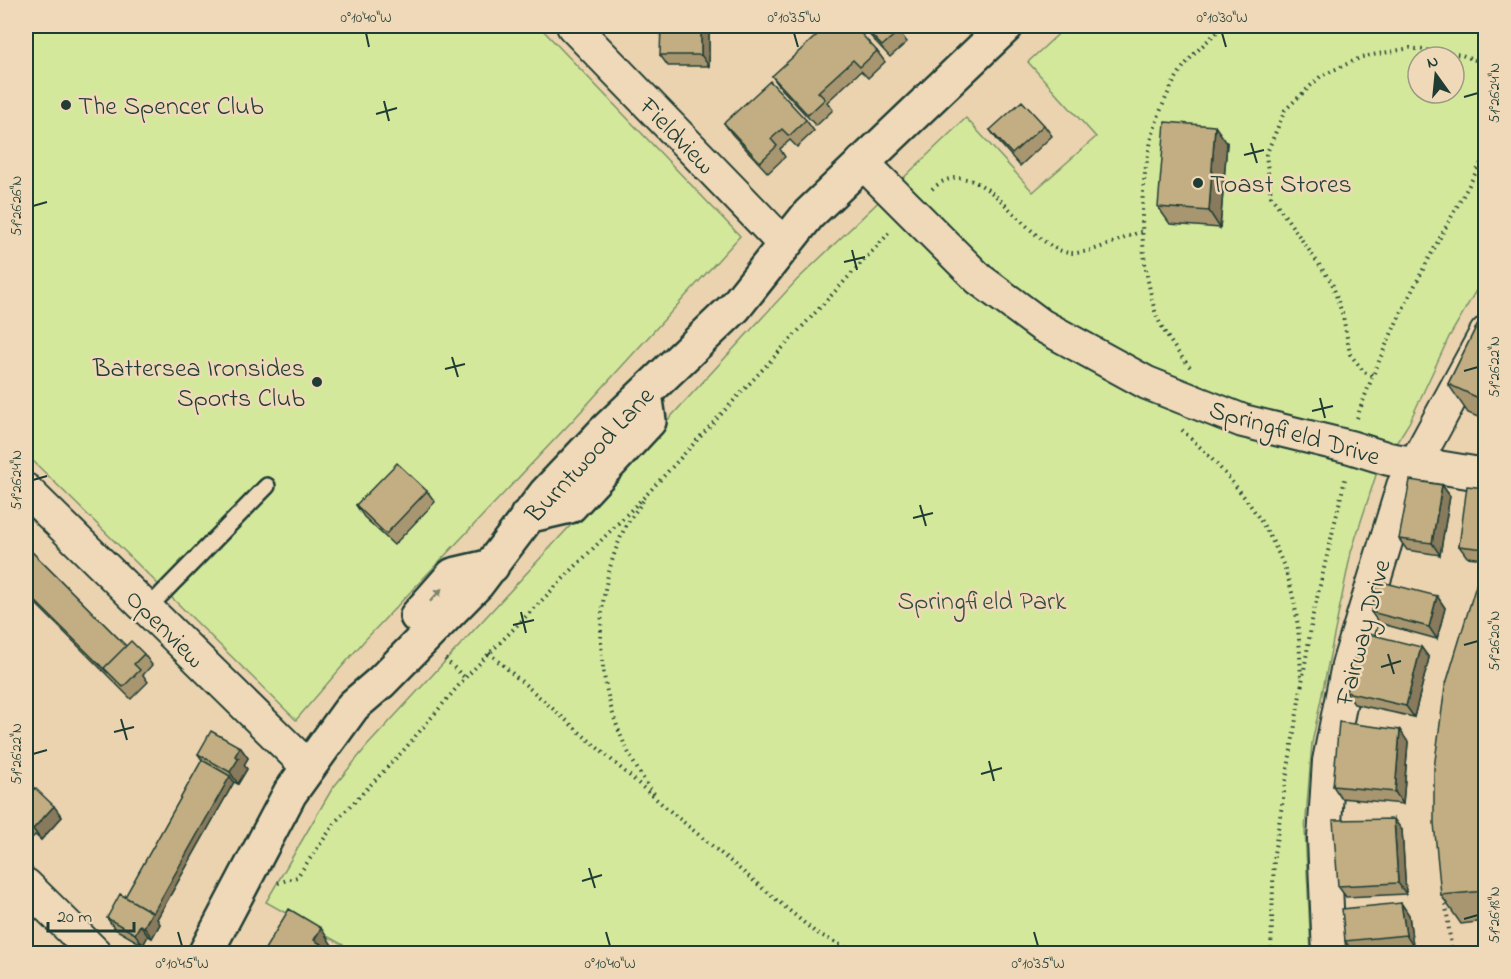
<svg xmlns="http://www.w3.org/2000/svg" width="1511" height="979" viewBox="0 0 1511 979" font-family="'Indie Flower',sans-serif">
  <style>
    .green { fill: #d4e89c; stroke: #7a9268; stroke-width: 1.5; fill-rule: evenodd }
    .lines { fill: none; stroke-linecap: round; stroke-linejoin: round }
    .service-casing { stroke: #1f3d34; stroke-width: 20 }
    .minor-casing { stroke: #1f3d34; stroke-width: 36 }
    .secondary-casing { stroke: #1f3d34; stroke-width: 38 }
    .path { stroke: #1f3d34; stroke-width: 4; stroke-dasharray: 1.5 4.5; stroke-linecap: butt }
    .service { stroke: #f0d9b8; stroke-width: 15 }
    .minor { stroke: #f0d9b8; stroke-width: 32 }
    .secondary { stroke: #f0d9b8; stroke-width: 33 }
    .wall { fill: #a79670; stroke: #1f3d34; stroke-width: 1.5 }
    .shaded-wall { fill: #887a5b; stroke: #1f3d34; stroke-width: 1.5 }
    .building { fill: #c2ae82; stroke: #1f3d34; stroke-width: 1.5 }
    .oneway { fill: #7d836f }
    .ticks { fill: none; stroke: #1f3d34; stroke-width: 2 }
    .poi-dot { fill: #1f3d34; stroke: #f0d9b8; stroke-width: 2 }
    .labels { text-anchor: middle; stroke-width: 5; stroke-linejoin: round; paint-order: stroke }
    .poi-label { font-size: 26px; fill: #1f3d34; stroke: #f0d9b8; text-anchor: start }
    .street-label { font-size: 26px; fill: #1f3d34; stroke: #f0d9b8 }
    .park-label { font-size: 26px; fill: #314e3e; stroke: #f0d9b8 }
    .neatline { fill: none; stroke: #1f3d34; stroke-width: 2 }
    .ticks-label { font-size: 15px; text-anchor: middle; fill: #1f3d34 }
  </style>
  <rect width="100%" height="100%" fill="#ebd3af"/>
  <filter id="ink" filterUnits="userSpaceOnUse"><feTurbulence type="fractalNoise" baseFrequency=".0167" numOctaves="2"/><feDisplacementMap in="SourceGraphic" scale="12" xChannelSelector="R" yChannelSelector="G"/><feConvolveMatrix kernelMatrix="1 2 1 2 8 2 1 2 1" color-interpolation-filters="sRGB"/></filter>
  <g filter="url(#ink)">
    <!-- green -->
    <path class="green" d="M26 26H539L740 236 574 419 364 641 296 720 26 454Z
      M1067 26H1485V275L1449 337 1409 423 1376 475 1351 552 1312 743 1305 830 1311 953 359 954 266 902 332 789 367 746 797 280 966 118 1033 192 1096 137 1028 62ZM1418 57H1454V93H1418Z"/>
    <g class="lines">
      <defs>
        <path id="service" d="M147 609 267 486"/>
        <path id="minor" d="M573 26 784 244
          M862 162 979 279 1041 325 1147 383 1243 421 1350 447 1389 459 1486 475
          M26 490 307 766
          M26 885 96 954
          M1329 954 1324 839 1329 761 1348 665 1403 486 1486 333"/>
        <path id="secondary" d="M527 516 570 506 649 421 645 393
          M417 616 453 575 492 566
          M205 954 290 793 353 706 381 682 477 584 546 493 603 433 735 307 809 214 1006 26"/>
      </defs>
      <!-- service casing -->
      <use href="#service" class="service-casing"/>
      <!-- minor casing -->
      <use href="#minor" class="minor-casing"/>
      <!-- secondary casing -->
      <use href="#secondary" class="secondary-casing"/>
      <!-- path -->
      <path class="path" d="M932 189C983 144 1025 250 1071 253 1091 254 1123 238 1142 231
        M1190 367C1177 352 1165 335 1157 317 1154 309 1152 299 1150 290 1134 221 1141 129 1182 69 1193 53 1210 39 1223 26
        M1372 375 1364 372 1350 354 1343 316 1332 283 1271 196 1266 155 1285 110 1321 76 1362 57 1410 48 1462 55 1486 64
        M1357 418C1389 325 1439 240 1486 154
        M1182 430C1230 474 1279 531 1293 597 1299 624 1300 652 1301 679
        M643 501C636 511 628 521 623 532 584 617 598 723 656 796
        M489 653 663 805 815 932 858 954
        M445 659 465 678
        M278 883 297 877 338 819 403 751 465 678 648 493 891 231
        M1445 898 1452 954
        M1271 954 1274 854 1313 615 1346 475"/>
      <!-- service -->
      <use href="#service" class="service"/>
      <!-- minor -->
      <use href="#minor" class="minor"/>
      <!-- secondary -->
      <use href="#secondary" class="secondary"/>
    </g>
    <!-- wall -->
    <path class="wall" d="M709 26V66H668L660 55Z
      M861 26H911L901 34 907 42 890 57Z
      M877 51 885 62 868 78 861 71 827 102 833 110 816 126 780 87 772 76Z
      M806 120 814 131 797 147 790 140 780 149 785 157 768 173 732 134 724 123Z
      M1044 125 1052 136 1020 166 998 141 990 130Z
      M1227 143 1220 228 1170 224 1158 207Z
      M1485 309V420L1468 413 1448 384Z
      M1442 485 1450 496 1440 555 1407 550 1399 539Z
      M1485 488V559L1467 557 1459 546Z
      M427 491 435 502 394 545 364 517 356 505Z
      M26 546 126 646 144 654 152 665 143 675 148 682 131 699 26 594Z
      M1485 573V921L1461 924 1441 895Z
      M1437 596 1445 608 1437 639 1379 623 1371 612Z
      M1421 647 1429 658 1414 717 1354 704 1346 692Z
      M1408 742 1403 804 1341 798 1333 786Z
      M240 747 248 758 244 765 247 769 238 784 234 782 157 919 160 924 152 938 148 936 143 945 115 929 107 918 125 897 202 760 198 754Z
      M26 780 62 817 41 840 35 835 32 838 26 832Z
      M1402 830 1406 894 1346 897 1338 886Z
      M1401 903 1409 915 1413 946 1353 952 1345 941Z"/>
    <!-- shaded-wall -->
    <path class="shaded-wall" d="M701 26H709V66L701 55Z
      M1215 126 1227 143 1220 228 1209 211Z
      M1442 485 1450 496 1440 555 1432 543Z
      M1437 596 1445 608 1437 639 1429 627Z
      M1421 647 1429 658 1414 717 1406 706Z
      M1400 730 1408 742 1403 804 1395 792Z
      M240 747 248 758 244 765 247 769 238 784 230 772 235 756Z
      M230 776 234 782 157 919 160 924 152 938 144 927Z
      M54 806 62 817 41 840 33 829Z
      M1394 819 1402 830 1406 894 1398 883Z
      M1401 903 1409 915 1413 946 1406 935Z
      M140 925 148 936 143 945 135 934Z
      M321 928 332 945 327 954H315L314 940Z"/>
    <!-- building -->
    <path class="building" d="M661 26H701V55H660Z
      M827 26H854L877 51 860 67 853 60 818 92 825 99 808 115 772 76Z
      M863 26H894L899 31 882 46Z
      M770 81 806 120 789 136 782 129 771 139 777 146 760 162 724 123Z
      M1022 101 1044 125 1012 154 990 130Z
      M1165 122 1215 126 1209 211 1158 207Z
      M1485 309V401L1448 384Z
      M397 463 427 491 386 534 356 505Z
      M1410 480 1442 485 1432 543 1399 539Z
      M1467 486 1485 488V549L1459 546Z
      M26 546 126 646 104 668 108 673 26 592Z
      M1480 572 1485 573V891L1441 895 1434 823V768L1445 687Z
      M1378 581 1437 596 1429 627 1371 612Z
      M1361 632 1421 647 1406 706 1346 692Z
      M131 641 144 654 134 664 140 670 123 687 104 668Z
      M1339 722 1400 730 1395 792 1333 786Z
      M211 731 240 747 235 756 239 758 230 772 198 754Z
      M202 760 230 776 153 913 125 897Z
      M26 780 34 789 26 798Z
      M35 788 54 806 33 829 27 824 26 825V798Z
      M1394 819 1398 883 1338 886 1333 820Z
      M120 894 152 912 144 927 140 925 135 934 107 918Z
      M1401 903 1406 935 1345 941 1342 909Z
      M289 909 321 928 314 940 321 944 315 954H262Z"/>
    <!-- one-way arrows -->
    <defs><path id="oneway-solid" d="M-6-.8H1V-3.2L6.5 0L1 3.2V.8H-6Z" transform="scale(1.5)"/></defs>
    <use class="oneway" href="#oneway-solid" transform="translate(436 595) rotate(-48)"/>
  </g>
  <!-- ticks -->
  <path class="ticks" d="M366 33 369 47M794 33 798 47M1222 33 1226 47M1464 97 1478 93M384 101 389 121M376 114 397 108M1251 143 1257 163M1244 155 1264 150M33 206 47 202M852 250 857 270M844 262 865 257M452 357 458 377M445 369 465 364M1464 371 1478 367M1320 398 1325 418M1312 411 1333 406M33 480 47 476M920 505 926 526M913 518 933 513M521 612 526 633M513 625 534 620M1464 645 1478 641M1388 654 1394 674M1381 667 1401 661M121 719 127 740M114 732 134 727M33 754 47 750M989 761 994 781M981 774 1002 768M589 868 595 888M582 881 602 875M1464 919 1478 915M178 932 182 946M606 932 610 946M1034 932 1038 946"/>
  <!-- markers -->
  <g class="poi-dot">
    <circle cx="66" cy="105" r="6"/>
    <circle cx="1198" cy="183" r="6"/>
    <circle cx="317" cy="382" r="6"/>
  </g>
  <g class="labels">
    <!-- poi labels -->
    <g class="poi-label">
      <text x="78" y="114">The Spencer Club</text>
      <text x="1210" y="192">Toast Stores</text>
      <text x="305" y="376" text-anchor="end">Battersea Ironsides<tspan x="305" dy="30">Sports Club</tspan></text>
    </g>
    <!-- street labels -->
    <g class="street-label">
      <text transform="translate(678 135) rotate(46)" y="9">Fieldview</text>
      <text transform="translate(1295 432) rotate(16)" y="9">Springfield Drive</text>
      <text transform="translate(589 454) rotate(-47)" y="9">Burntwood Lane</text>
      <text transform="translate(166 628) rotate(45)" y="9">Openview</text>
      <text transform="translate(1362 632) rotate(-75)" y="9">Fairway Drive</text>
    </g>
    <!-- park labels -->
    <g class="park-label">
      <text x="982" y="609">Springfield Park</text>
    </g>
  </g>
  <!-- margin -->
  <rect width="1511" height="979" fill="none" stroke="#f0d9b8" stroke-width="66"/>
  <!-- north arrow -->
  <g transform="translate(1436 75) rotate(345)"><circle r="28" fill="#f0d9b8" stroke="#9c9b83" stroke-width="1.5"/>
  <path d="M0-4.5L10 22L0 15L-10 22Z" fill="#1f3d34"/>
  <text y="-9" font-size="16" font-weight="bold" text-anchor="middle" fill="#1f3d34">N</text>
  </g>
  <!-- scale -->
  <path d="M48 922v9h86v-9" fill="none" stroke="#1f3d34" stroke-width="3"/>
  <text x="57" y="922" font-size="18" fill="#1f3d34" stroke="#f0d9b8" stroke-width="4.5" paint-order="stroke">20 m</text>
  <rect x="33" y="33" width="1445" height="913" class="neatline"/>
  <g class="ticks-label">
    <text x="366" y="22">0°10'40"W</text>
    <text x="794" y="22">0°10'35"W</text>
    <text x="1222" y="22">0°10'30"W</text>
    <text transform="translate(1494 93) rotate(-90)" y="5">51°26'24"N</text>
    <text transform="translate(16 206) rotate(-90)" y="5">51°26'26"N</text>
    <text transform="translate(1494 367) rotate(-90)" y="5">51°26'22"N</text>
    <text transform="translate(16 480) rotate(-90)" y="5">51°26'24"N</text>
    <text transform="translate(1494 641) rotate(-90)" y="5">51°26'20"N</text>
    <text transform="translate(16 754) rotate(-90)" y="5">51°26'22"N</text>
    <text transform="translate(1494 915) rotate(-90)" y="5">51°26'18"N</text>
    <text x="182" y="968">0°10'45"W</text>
    <text x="610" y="968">0°10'40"W</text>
    <text x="1038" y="968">0°10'35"W</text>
  </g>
</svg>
